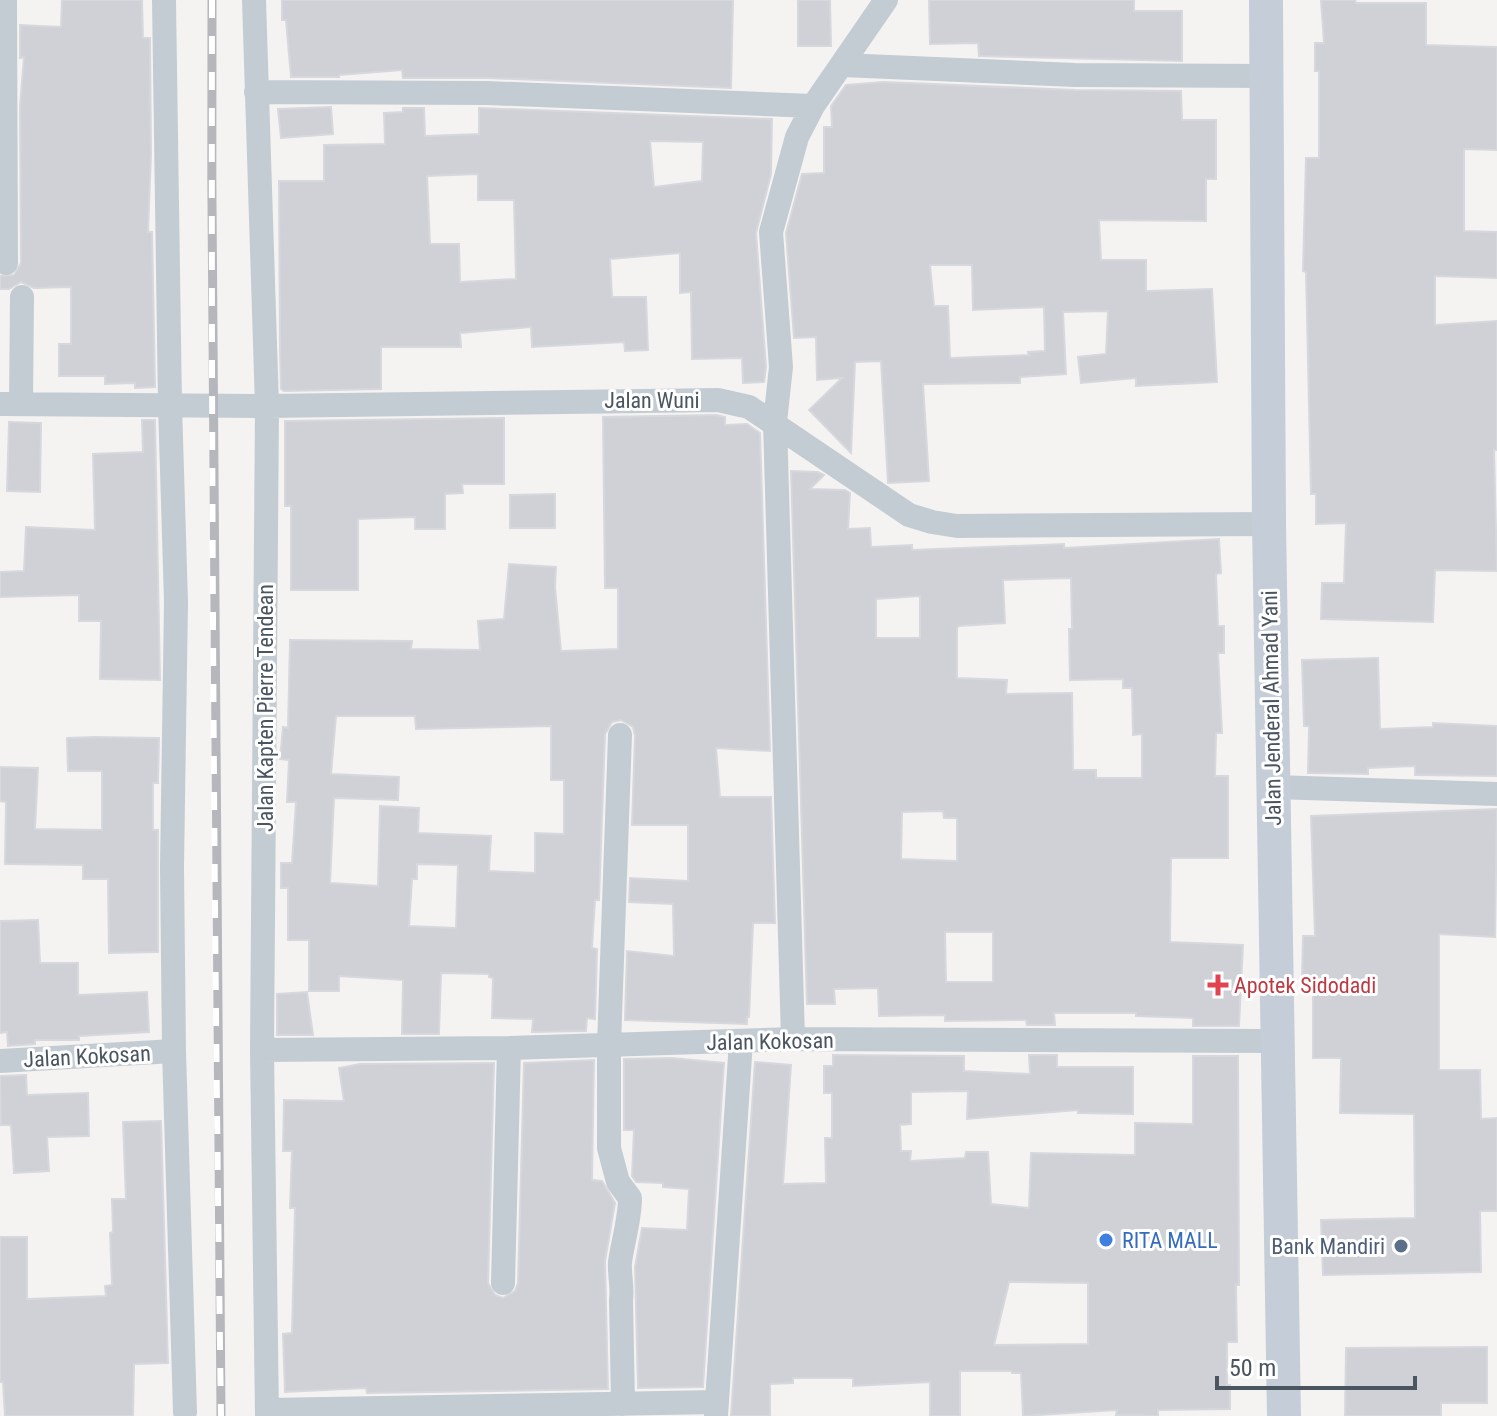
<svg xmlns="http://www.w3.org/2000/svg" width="1497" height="1416" viewBox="0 0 1497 1416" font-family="'Roboto Condensed',sans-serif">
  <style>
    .building { fill: #cfd1d7; stroke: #d7d8dd; stroke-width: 2; fill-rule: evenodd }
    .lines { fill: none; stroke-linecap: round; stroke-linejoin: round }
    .street { stroke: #c4ccd3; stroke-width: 24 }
    .secondary { stroke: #c4cdd8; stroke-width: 34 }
    .rail-casing { stroke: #b5b7bc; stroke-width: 9 }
    .rail { stroke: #fff; stroke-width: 6; stroke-dasharray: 18; stroke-linecap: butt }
    .health-dot { fill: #e0444e; stroke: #fff; stroke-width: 3 }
    .shop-dot { fill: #3f7fe0; stroke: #fff; stroke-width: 3 }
    .service-dot { fill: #5c6f8a; stroke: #fff; stroke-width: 3 }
    .labels { text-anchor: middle; stroke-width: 6; stroke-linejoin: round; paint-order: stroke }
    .street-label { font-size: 22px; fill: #4a5560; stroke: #fff }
    .health-label { font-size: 22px; fill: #be3a42; stroke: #fff; text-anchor: start }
    .shop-label { font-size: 22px; fill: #366cbe; stroke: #fff; text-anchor: start }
    .service-label { font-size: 22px; fill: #4e5e75; stroke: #fff; text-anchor: end }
  </style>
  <rect width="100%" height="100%" fill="#f5f3f2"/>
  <!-- building -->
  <path class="building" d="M62 0H142L143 38H150L151 154 148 232H152L155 387 135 388V383L105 384V376H59V344H71V287L34 288 21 282 9 289H0V276L14 275 21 263 20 106 24 57 20 58V25L61 27Z
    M282 0H733L731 88 487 78H403L402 70 339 75V77H291L286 20H282Z
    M798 0H830L831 46H798Z
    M929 0H1134V11H1182V61L979 56 978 43 930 44Z
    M1321 0H1355L1356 3H1426V45L1497 47V150L1464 149V231L1497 232V278L1435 276V325L1497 321V450H1494L1497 571 1435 570 1433 622 1321 619 1322 583H1344L1346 523 1316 524V494H1311L1306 272 1303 271 1306 158H1319V71H1315V43H1324Z
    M883 82 1075 90 1181 91 1182 120H1216V179H1206V221L1099 220 1101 260H1146V291L1212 289 1217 382 1136 386V378L1081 383 1078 357 1106 354 1108 311 1063 312 1066 374 1020 377V383L923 384 929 481 888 483 881 361 855 362 851 453 809 410 842 378 817 380 816 337 794 338 786 233 802 174 824 173V127H832L831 106 846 85ZM930 265H972L973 310 1044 307 1045 351 1028 352 1029 355 950 358 948 306H934Z
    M331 107 333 134 281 138 278 109Z
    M403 108H424L425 136 479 134V108L772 119 771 174 756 233 766 367 764 382 743 383 742 358 692 359 691 292 680 293V253L610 259 612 297H646L648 350 625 351 624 342 532 347 531 327 460 333 461 347H381V389L284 391 281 389 280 349 279 181H324V145L385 144 384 113 403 112ZM650 141 703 142 702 181 654 187ZM478 174V200H514L516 279 460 282 459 244H430L427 176Z
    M716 415 725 417V425L747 424 760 433 770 751 716 748 720 797H771L775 923H753L749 1017H747V1024L625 1020 627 951 674 956 673 904 629 902 630 878 688 881V825H632L635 736 633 727 621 720 612 722 605 734 599 900H595L592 948 597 949 595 1019 587 1018 586 1031 532 1032 533 1019 492 1018 493 978 489 977V974L441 973 439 1034H402L403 980 339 976V991H309V940H288V888H281V863H292L296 802H287L289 760 280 759 283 727 288 728 290 640 412 641 411 649 480 650 478 621 504 619 509 564 556 567 555 587 561 651 618 649V588H605L603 417ZM336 716H415L416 729 551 726V780H564V834L535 833V873L489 871 491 836 418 833 419 808 380 806 378 886 330 883 334 798 398 800 399 777 331 774ZM417 864 458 865 456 928 409 926 412 879H417Z
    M504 418V484H462L463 493 445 494V529H415V517L358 519V590H291V506H285V421Z
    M142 420H155L160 680 100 679 101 621H79V595L0 597V572L24 571 26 527 95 530 93 454 143 452Z
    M9 422 41 423 40 492 7 491Z
    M791 471 818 472 824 475 810 489 845 490 850 493 848 529 870 528 871 547 912 545V550L1064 544V548L1219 539 1221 573 1216 574 1218 626H1224V653H1218L1222 733H1216L1215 776H1228V858H1171L1170 942 1243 945 1239 1026H1193V1018L1136 1016V1013H1054L1055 1025H1027L1026 1020 945 1021V1015L879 1016 878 988 834 989 835 1004H807ZM1071 578 1072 629H1069L1070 680 1123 679V688H1132L1133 735 1142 734V778H1096V770H1073L1072 693 1006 694 1007 680 957 678V628L959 626 1005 623 1003 580ZM920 596V638H876V599ZM943 811 944 818H957V861L901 859 902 812ZM945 932H993V982H946Z
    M555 494V528H510V495Z
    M1378 658 1380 729 1433 727V723L1497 726V776L1415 775V766L1368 768V774L1308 773 1309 726H1304L1302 660Z
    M95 737 159 738 158 783H153V830H158V952L109 953 108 879H83V865L5 864 6 802 0 801V767L38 768 35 829 102 830V771H68L67 738Z
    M1497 809 1495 937 1439 934V1070H1480L1481 1119 1497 1118V1211H1480L1481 1272 1323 1275 1321 1220 1415 1218 1414 1114 1340 1113 1341 1058H1313V979H1302L1303 936H1315L1311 816Z
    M38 920 40 963H78V995L147 992 149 1032 79 1036V1040H35V1044L8 1046 7 1032 0 1033V921Z
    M307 992 313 1035H277V994Z
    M833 1055 964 1056V1071L1030 1074 1029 1055H1057V1067H1133V1114L1078 1113V1110L967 1119 968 1091 911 1092V1124L900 1125 901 1151H911L910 1161 965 1158 966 1152H988L991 1204 1029 1208 1031 1153 1135 1155V1123L1193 1124V1056H1238L1239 1285H1236L1237 1342H1227V1385H1230V1409L1158 1410V1416L1116 1415 1117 1410 1023 1416 1021 1373H1012V1371H960V1416H930V1382L853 1386V1378H793V1383L770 1384V1416H731L755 1062 791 1065 783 1184 826 1183 825 1138H832V1093H824V1066H833ZM1009 1282 1088 1283V1344L994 1345Z
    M672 1058 724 1063 703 1387 638 1388 635 1267 642 1228 687 1230 689 1189 663 1187V1183L636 1182 632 1176 634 1130H624V1059Z
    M594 1060 592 1180 602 1181 615 1203 605 1261 608 1389 367 1393 366 1388 285 1392 283 1334 292 1333 295 1208H290L292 1151H283L284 1100 344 1101 339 1068 360 1064 494 1063 488 1283 495 1295 503 1298 515 1291 518 1283 524 1063Z
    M26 1075 27 1095 88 1093 89 1136 47 1137 49 1171 14 1173 11 1125H1L0 1076Z
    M161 1121 168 1363 134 1364 133 1416H5L3 1382H0V1237H27V1299L106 1296 105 1286 112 1285 110 1233 113 1232 112 1199H126L123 1122Z
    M1487 1347V1403H1441V1416H1345L1346 1348Z"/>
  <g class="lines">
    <!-- street -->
    <path class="street" d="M5 0 6 263
      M164 0 170 405 176 602 172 867 174 1051 185 1412
      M254 0 267 406 262 1050 267 1416
      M842 65 1075 75 1266 76
      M256 92 487 93 813 106 797 137 771 232 781 367 775 422 793 1039
      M813 106 886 0
      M21 403 22 297
      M0 404 267 406 718 400 749 407 909 515 932 522 957 526 1269 524
      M620 735 609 1045V1148L618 1182 630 1198C630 1219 623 1241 620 1262 619 1274 623 1287 621 1300L623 1404
      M1273 787 1497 794
      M262 1050 509 1048 793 1039 1277 1041
      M0 1061 174 1051
      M503 1283 509 1048
      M267 1410 717 1402
      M716 1416 741 1041"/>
    <!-- secondary -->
    <path class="secondary" d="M1266 0 1269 524 1284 1416"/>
    <defs>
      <path id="rail" d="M212 0C211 472 214 944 221 1416"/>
    </defs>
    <!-- rail casing -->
    <use href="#rail" class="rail-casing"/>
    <!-- rail -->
    <use href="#rail" class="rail"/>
  </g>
  <!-- markers -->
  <path class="health-dot" d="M1214 973h8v8h8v8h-8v8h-8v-8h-8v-8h8z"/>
  <circle class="shop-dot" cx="1106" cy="1240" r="8"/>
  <circle class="service-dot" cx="1401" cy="1246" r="8"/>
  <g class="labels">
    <!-- street labels -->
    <g class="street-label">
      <text x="652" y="408">Jalan Wuni</text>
      <text transform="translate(265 708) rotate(-90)" y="8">Jalan Kapten Pierre Tendean</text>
      <text transform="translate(1271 708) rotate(-91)" y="8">Jalan Jenderal Ahmad Yani</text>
      <text transform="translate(770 1041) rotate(-1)" y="8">Jalan Kokosan</text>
      <text transform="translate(87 1056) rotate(-3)" y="8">Jalan Kokosan</text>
    </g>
    <!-- health labels -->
    <g class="health-label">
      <text x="1234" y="993">Apotek Sidodadi</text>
    </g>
    <!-- shop labels -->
    <g class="shop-label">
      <text x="1122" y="1248">RITA MALL</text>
    </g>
    <!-- service labels -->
    <g class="service-label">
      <text x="1385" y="1254">Bank Mandiri</text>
    </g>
  </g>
  <!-- scale -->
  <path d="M1217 1376v12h198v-12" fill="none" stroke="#4a5560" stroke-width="4"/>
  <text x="1229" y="1376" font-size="24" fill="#4a5560" stroke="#ffffff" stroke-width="6" paint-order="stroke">50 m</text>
</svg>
